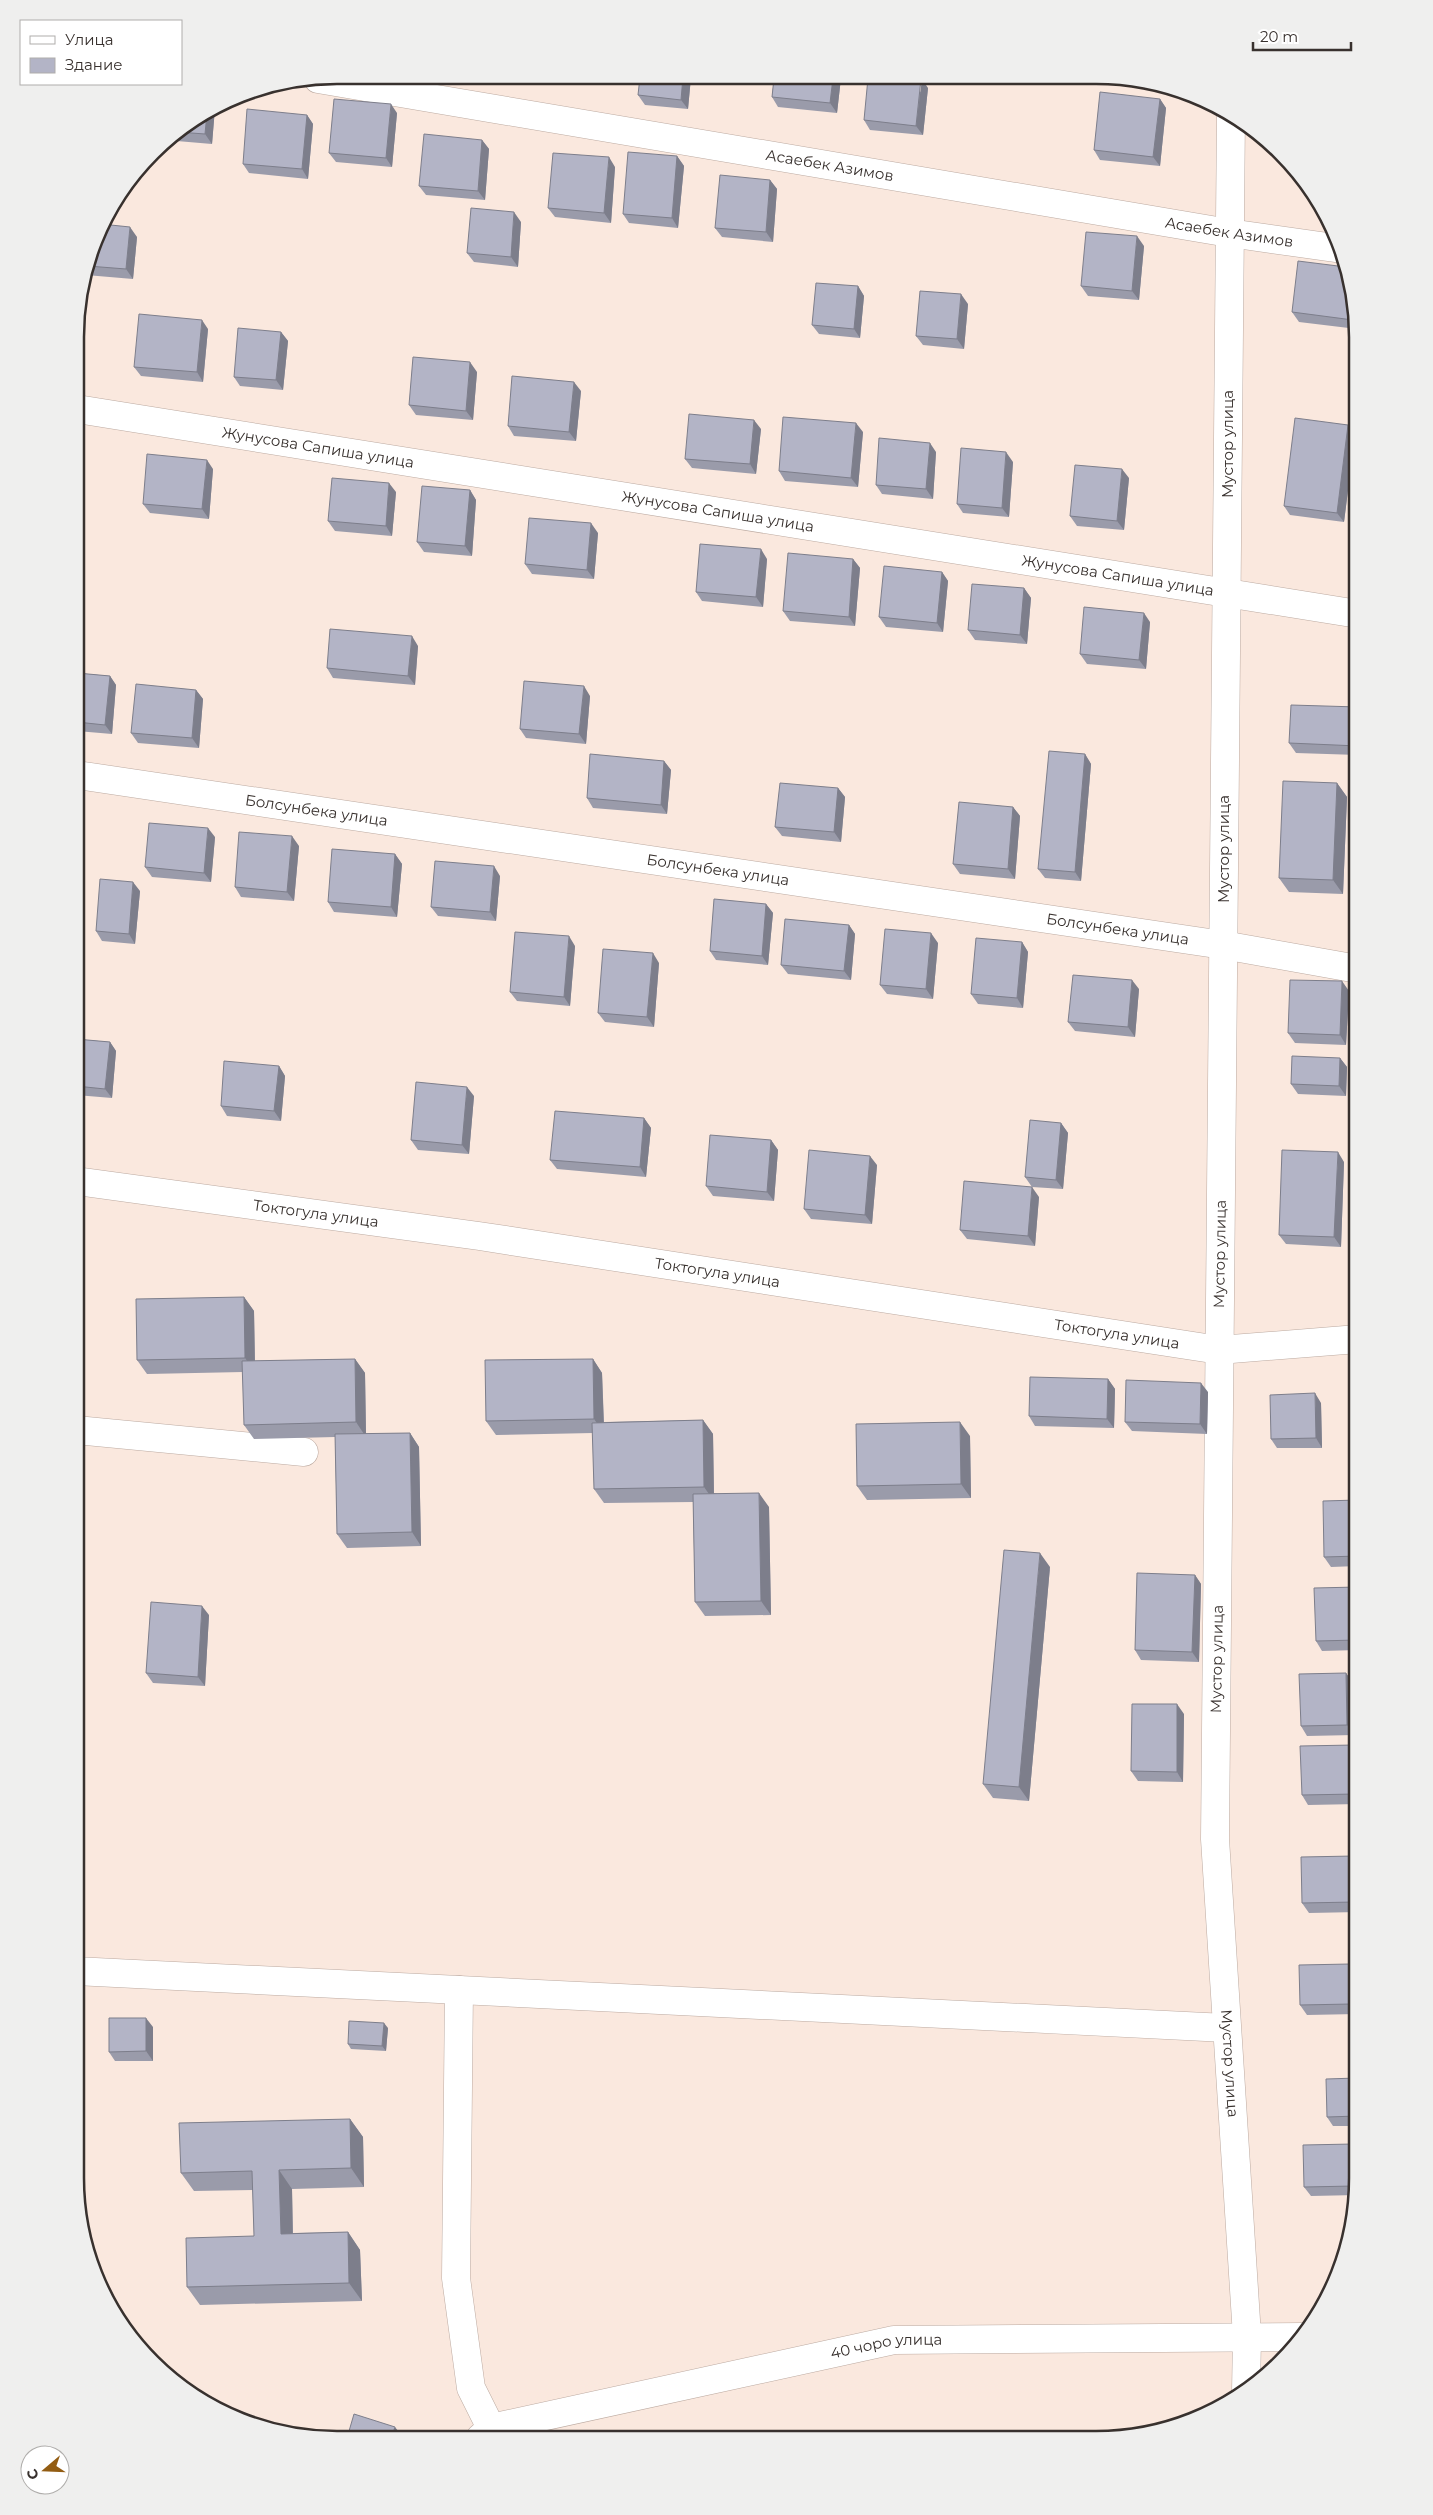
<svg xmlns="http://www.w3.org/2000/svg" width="1433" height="2515" viewBox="0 0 1433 2515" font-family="Montserrat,sans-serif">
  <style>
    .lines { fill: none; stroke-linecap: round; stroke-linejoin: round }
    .minor-casing { stroke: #bcaaa1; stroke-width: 29 }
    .minor { stroke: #fff; stroke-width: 28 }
    .wall { fill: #9a9baa }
    .shaded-wall { fill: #7d7e8b }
    .building { fill: #b3b4c6; stroke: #7d7e8b }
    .labels { text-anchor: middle; stroke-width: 4; stroke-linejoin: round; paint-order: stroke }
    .street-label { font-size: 15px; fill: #38312e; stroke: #fff }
    .rim { fill: none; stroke: #38312e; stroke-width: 2.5 }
  </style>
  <rect width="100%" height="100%" fill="#fae8de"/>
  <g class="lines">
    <defs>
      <g id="minor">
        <path id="s1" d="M318 79 1229 233 1342 249"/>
        <path id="s2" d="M1231 114 1215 1839 1247 2336 1246 2392"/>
        <path id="s3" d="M77 409 1358 614"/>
        <path id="s4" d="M77 775 1223 945 1358 969"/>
        <path id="s5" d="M76 1181 479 1236 1219 1350 1358 1339"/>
        <path d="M76 1430 304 1452"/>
        <path d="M75 1971 1226 2028"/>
        <path d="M459 1990 456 2278 471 2388 491 2428"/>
        <path id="s6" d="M480 2438 491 2428 894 2340 1304 2337"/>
      </g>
    </defs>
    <!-- minor casing -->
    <use href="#minor" class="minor-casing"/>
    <!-- minor -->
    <use href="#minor" class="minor"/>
  </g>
  <!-- wall -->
  <path class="wall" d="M691 77 688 109 645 105 638 95Z
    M774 78H841L837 113 778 107 772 97Z
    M928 88 923 135 870 130 864 120Z
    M1160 99 1166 108 1160 166 1100 160 1094 150Z
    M215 108 212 144 165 140Z
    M397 113 392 167 336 162 329 153Z
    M307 115 313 124 308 179 249 173 243 164Z
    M482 140 489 149 485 200 426 195 419 186Z
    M677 156 684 166 678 228 629 223 623 214Z
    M615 167 611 223 555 217 548 208Z
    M770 180 777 189 773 242 722 237 715 228Z
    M521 222 518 267 474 262 467 253Z
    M101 224 137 237 133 279 86 275Z
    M1144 246 1139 300 1088 296 1081 286Z
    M1346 267 1357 329 1299 322 1292 312Z
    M858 286 864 296 860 338 819 334 812 325Z
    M968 304 964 349 923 345 916 336Z
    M208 329 203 382 141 376 134 367Z
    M281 332 288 341 283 390 240 386 234 377Z
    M477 372 473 420 416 415 409 405Z
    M581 391 576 441 514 436 508 426Z
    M1348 425 1355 435 1344 522 1290 515 1284 506Z
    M761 429 756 474 692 468 685 459Z
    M863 432 858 487 785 481 779 471Z
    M936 452 933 499 882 494 876 485Z
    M1013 462 1009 517 963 513 957 504Z
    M213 469 209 519 150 513 143 504Z
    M1129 478 1124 530 1077 526 1070 516Z
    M470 490 476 500 472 556 424 552 417 542Z
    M396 492 392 536 335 531 328 521Z
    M598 533 594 579 532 574 525 564Z
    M767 559 763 607 702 601 696 592Z
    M853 559 860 568 855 626 790 621 783 611Z
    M942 572 948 581 943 632 886 627 879 617Z
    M1024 588 1031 598 1027 644 975 640 968 630Z
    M1150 622 1146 669 1087 664 1080 654Z
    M418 646 415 685 333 678 327 668Z
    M77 673 110 676 116 685 112 734 77 731Z
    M196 690 203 699 199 748 138 743 131 733Z
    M590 696 586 744 526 738 520 729Z
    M1358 707V755L1296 753 1289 743Z
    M1085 754 1091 764 1081 881 1045 878 1038 869Z
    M664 761 671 770 667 814 593 808 587 798Z
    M1337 783 1347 797 1343 894 1289 892 1279 878Z
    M838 788 845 797 841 842 782 836 775 827Z
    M1013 807 1020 816 1015 879 960 874 953 864Z
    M215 837 211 882 152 877 145 867Z
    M299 846 294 901 241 897 235 887Z
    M395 854 402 864 397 917 334 912 328 902Z
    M500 876 496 921 438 916 431 907Z
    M140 891 135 944 102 941 96 931Z
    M766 904 773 913 768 965 716 960 710 951Z
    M849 925 855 934 851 980 788 974 781 965Z
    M1022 942 1028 952 1023 1008 978 1004 971 994Z
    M938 943 933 999 887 994 880 985Z
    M575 946 570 1006 517 1001 510 992Z
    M659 963 654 1027 605 1022 598 1013Z
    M1139 989 1135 1037 1075 1031 1068 1022Z
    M1349 991 1346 1045 1295 1043 1288 1033Z
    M76 1039 110 1042 116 1051 112 1098 76 1095Z
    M1340 1058 1347 1067 1346 1096 1298 1094 1291 1084Z
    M279 1066 285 1076 281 1121 227 1116 221 1106Z
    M474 1096 469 1154 418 1150 411 1140Z
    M644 1118 651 1128 646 1177 557 1169 550 1160Z
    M1061 1123 1068 1133 1063 1189 1032 1187 1025 1177Z
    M771 1140 778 1150 774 1201 713 1196 706 1186Z
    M1344 1162 1341 1247 1286 1244 1279 1235Z
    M877 1165 872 1224 811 1219 804 1209Z
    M1039 1197 1035 1246 967 1239 960 1230Z
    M244 1297 254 1311 255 1361 355 1359 365 1373 366 1434 410 1433 419 1447 421 1546 347 1548 337 1534 335 1437 254 1439 244 1425 243 1372 147 1374 137 1360Z
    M593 1359 602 1373 604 1422 703 1420 713 1434 714 1493 769 1507 771 1615 705 1616 695 1602 693 1502 604 1503 594 1489 593 1433 496 1435 486 1421Z
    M1108 1379 1115 1389 1114 1428 1035 1426 1029 1416Z
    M1208 1392 1207 1434 1132 1431 1125 1422Z
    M1321 1403 1322 1448H1277L1271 1439Z
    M970 1436 971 1498 867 1500 857 1486Z
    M1358 1500V1566L1331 1567 1324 1557Z
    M1050 1567 1029 1801 993 1798 983 1784Z
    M1195 1575 1201 1584 1199 1662 1141 1660 1135 1650Z
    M1358 1587V1650L1322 1651 1316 1641Z
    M209 1615 205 1686 153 1683 146 1673Z
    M1346 1673 1353 1683 1354 1735 1307 1736 1301 1726Z
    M1184 1714 1183 1782 1138 1781 1131 1771Z
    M1358 1751V1804L1308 1805 1302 1795Z
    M1354 1856 1358 1860V1912L1309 1913 1302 1903Z
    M1357 1974V2014L1307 2015 1300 2005Z
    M153 2027V2061H115L109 2052Z
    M388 2028 386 2051 351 2049 348 2044Z
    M1357 2078V2126H1333L1327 2117Z
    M350 2119 363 2137 364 2187 292 2189 293 2233 348 2232 360 2250 362 2301 200 2305 187 2287 254 2236 253 2190 194 2191 181 2173Z
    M1357 2150V2195L1311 2196 1304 2187Z"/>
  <!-- shaded-wall -->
  <path class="shaded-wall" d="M683 77H691L688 109 681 100Z
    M833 78H841L837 113 830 103Z
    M922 79 928 88 923 135 916 126Z
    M1160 99 1166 108 1160 166 1153 157Z
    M391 104 397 113 392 167 386 158Z
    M215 108 212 144 205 134 207 113Z
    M307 115 313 124 308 179 302 169Z
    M482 140 489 149 485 200 478 191Z
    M677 156 684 166 678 228 672 218Z
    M609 157 615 167 611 223 604 213Z
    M770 180 777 189 773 242 766 232Z
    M514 212 521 222 518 267 511 257Z
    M130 227 137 237 133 279 126 269Z
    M1137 236 1144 246 1139 300 1132 291Z
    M858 286 864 296 860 338 854 329Z
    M961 294 968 304 964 349 957 339Z
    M202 320 208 329 203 382 197 372Z
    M281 332 288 341 283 390 276 380Z
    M470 362 477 372 473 420 466 411Z
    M574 382 581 391 576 441 569 432Z
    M754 420 761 429 756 474 750 464Z
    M856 423 863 432 858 487 851 478Z
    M1348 425 1355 435 1344 522 1337 513Z
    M930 443 936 452 933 499 926 489Z
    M1006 452 1013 462 1009 517 1002 508Z
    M207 460 213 469 209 519 202 509Z
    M1122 469 1129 478 1124 530 1117 521Z
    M389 483 396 492 392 536 386 526Z
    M470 490 476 500 472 556 465 546Z
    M591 523 598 533 594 579 587 570Z
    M761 549 767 559 763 607 756 597Z
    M853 559 860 568 855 626 849 617Z
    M942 572 948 581 943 632 937 623Z
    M1024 588 1031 598 1027 644 1020 635Z
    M1144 613 1150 622 1146 669 1139 660Z
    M412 636 418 646 415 685 408 676Z
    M110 676 116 685 112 734 105 725Z
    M584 686 590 696 586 744 579 734Z
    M196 690 203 699 199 748 192 738Z
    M1085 754 1091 764 1081 881 1075 872Z
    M664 761 671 770 667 814 661 805Z
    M1337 783 1347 797 1343 894 1333 880Z
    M838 788 845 797 841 842 834 832Z
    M1013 807 1020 816 1015 879 1008 869Z
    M208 828 215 837 211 882 204 873Z
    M292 836 299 846 294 901 287 892Z
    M395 854 402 864 397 917 391 907Z
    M494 866 500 876 496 921 490 912Z
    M133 882 140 891 135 944 129 934Z
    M766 904 773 913 768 965 762 956Z
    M849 925 855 934 851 980 844 971Z
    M931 933 938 943 933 999 926 989Z
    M569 936 575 946 570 1006 564 997Z
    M1022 942 1028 952 1023 1008 1017 998Z
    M653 953 659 963 654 1027 647 1017Z
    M1132 980 1139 989 1135 1037 1128 1027Z
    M1342 981 1349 991 1346 1045 1340 1035Z
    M110 1042 116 1051 112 1098 105 1089Z
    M1340 1058 1347 1067 1346 1096 1339 1086Z
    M279 1066 285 1076 281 1121 274 1111Z
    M467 1087 474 1096 469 1154 462 1145Z
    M644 1118 651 1128 646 1177 640 1167Z
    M1061 1123 1068 1133 1063 1189 1056 1180Z
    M771 1140 778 1150 774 1201 767 1192Z
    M1338 1152 1344 1162 1341 1247 1334 1237Z
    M870 1156 877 1165 872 1224 865 1215Z
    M1032 1187 1039 1197 1035 1246 1028 1236Z
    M244 1297 254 1311 255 1372 245 1358Z
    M355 1359 365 1373 366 1437 356 1422Z
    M593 1359 602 1373 604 1433 594 1419Z
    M1108 1379 1115 1389 1114 1428 1107 1419Z
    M1201 1383 1208 1392 1207 1434 1200 1424Z
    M1315 1393 1321 1403 1322 1448 1316 1438Z
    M703 1420 713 1434 714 1501 704 1487Z
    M960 1422 970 1436 971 1498 961 1484Z
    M410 1433 419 1447 421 1546 412 1532Z
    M759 1493 769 1507 771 1615 761 1601Z
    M1040 1553 1050 1567 1029 1801 1019 1787Z
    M1195 1575 1201 1584 1199 1662 1192 1652Z
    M202 1606 209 1615 205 1686 198 1677Z
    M1346 1673 1353 1683 1354 1735 1347 1725Z
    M1177 1704 1184 1714 1183 1782 1177 1772Z
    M1354 1745 1358 1751V1798L1355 1794Z
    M1354 1856 1358 1860V1905L1355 1902Z
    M1350 1964 1357 1974V2013L1351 2004Z
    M146 2018 153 2027V2061L146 2051Z
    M384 2023 388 2028 386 2051 382 2046Z
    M350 2119 363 2137 364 2187 351 2168Z
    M1353 2144 1357 2150V2190L1354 2186Z
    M279 2170 292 2189 293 2252 281 2234Z
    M348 2232 360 2250 362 2301 349 2283Z
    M395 2427 402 2436 401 2438H391Z"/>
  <!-- building -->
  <path class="building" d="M640 77H683L681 100 638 95Z
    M774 78H833L830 103 772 97Z
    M868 78 921 79 916 126 864 120Z
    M1100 92 1160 99 1153 157 1094 150Z
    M334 99 391 104 386 158 329 153Z
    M247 109 307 115 302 169 243 164Z
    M207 113 205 134 178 132Z
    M424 134 482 140 478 191 419 186Z
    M628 152 677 156 672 218 623 214Z
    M553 153 609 157 604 213 548 208Z
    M720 175 770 180 766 232 715 228Z
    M471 208 514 212 511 257 467 253Z
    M101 224 130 227 126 269 88 266Z
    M1086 232 1137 236 1132 291 1081 286Z
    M1298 261 1346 267 1354 313 1353 320 1292 312Z
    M816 283 858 286 854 329 812 325Z
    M920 291 961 294 957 339 916 336Z
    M139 314 202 320 197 372 134 367Z
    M238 328 281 332 276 380 234 377Z
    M413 357 470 362 466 411 409 405Z
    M512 376 574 382 569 432 508 426Z
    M689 414 754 420 750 464 685 459Z
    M783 417 856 423 851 478 779 471Z
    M1295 418 1348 425 1337 513 1284 506Z
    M879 438 930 443 926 489 876 485Z
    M961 448 1006 452 1002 508 957 504Z
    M147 454 207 460 202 509 143 504Z
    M1075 465 1122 469 1117 521 1070 516Z
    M332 478 389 483 386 526 328 521Z
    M422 486 470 490 465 546 417 542Z
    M529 518 591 523 587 570 525 564Z
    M700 544 761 549 756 597 696 592Z
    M788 553 853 559 849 617 783 611Z
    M884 566 942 572 937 623 879 617Z
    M972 584 1024 588 1020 635 968 630Z
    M1084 607 1144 613 1139 660 1080 654Z
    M330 629 412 636 408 676 327 668Z
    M77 673 110 676 105 725 77 722Z
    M524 681 584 686 579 734 520 729Z
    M136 684 196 690 192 738 131 733Z
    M1291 705 1358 707V746L1289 743Z
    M1049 751 1085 754 1075 872 1038 869Z
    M590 754 664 761 661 805 587 798Z
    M1283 781 1337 783 1333 880 1279 878Z
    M780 783 838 788 834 832 775 827Z
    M959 802 1013 807 1008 869 953 864Z
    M149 823 208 828 204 873 145 867Z
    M239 832 292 836 287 892 235 887Z
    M332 849 395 854 391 907 328 902Z
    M435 861 494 866 490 912 431 907Z
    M100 879 133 882 129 934 96 931Z
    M714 899 766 904 762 956 710 951Z
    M785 919 849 925 844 971 781 965Z
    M885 929 931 933 926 989 880 985Z
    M515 932 569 936 564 997 510 992Z
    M976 938 1022 942 1017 998 971 994Z
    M603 949 653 953 647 1017 598 1013Z
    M1073 975 1132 980 1128 1027 1068 1022Z
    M1290 980 1342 981 1340 1035 1288 1033Z
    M76 1039 110 1042 105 1089 76 1086Z
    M1292 1056 1340 1058 1339 1086 1291 1084Z
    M224 1061 279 1066 274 1111 221 1106Z
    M416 1082 467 1087 462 1145 411 1140Z
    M555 1111 644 1118 640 1167 550 1160Z
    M1030 1120 1061 1123 1056 1180 1025 1177Z
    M710 1135 771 1140 767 1192 706 1186Z
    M809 1150 870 1156 865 1215 804 1209Z
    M1282 1150 1338 1152 1334 1237 1279 1235Z
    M964 1181 1032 1187 1028 1236 960 1230Z
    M244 1297 245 1358 137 1360 136 1299Z
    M355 1359 356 1422 244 1425 242 1361Z
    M593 1359 594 1419 486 1421 485 1360Z
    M1030 1377 1108 1379 1107 1419 1029 1416Z
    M1126 1380 1201 1383 1200 1424 1125 1422Z
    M1315 1393 1316 1438 1271 1439 1270 1395Z
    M703 1420 704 1487 594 1489 592 1423Z
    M960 1422 961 1484 857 1486 856 1424Z
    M410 1433 412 1532 337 1534 335 1434Z
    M759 1493 761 1601 695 1602 693 1494Z
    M1358 1500V1556L1324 1557 1323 1501Z
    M1004 1550 1040 1553 1019 1787 983 1784Z
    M1137 1573 1195 1575 1192 1652 1135 1650Z
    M1358 1587V1640L1316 1641 1314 1588Z
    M151 1602 202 1606 198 1677 146 1673Z
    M1346 1673 1347 1725 1301 1726 1299 1674Z
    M1132 1704H1177V1772L1131 1771Z
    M1354 1745 1355 1794 1302 1795 1300 1746Z
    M1354 1856 1355 1902 1302 1903 1301 1857Z
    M1350 1964 1351 2004 1300 2005 1299 1965Z
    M109 2018H146V2051L109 2052Z
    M349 2021 384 2023 382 2046 348 2044Z
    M1357 2078V2116L1327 2117 1326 2079Z
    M350 2119 351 2168 279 2170 281 2234 348 2232 349 2283 187 2287 186 2238 254 2236 252 2171 181 2173 179 2123Z
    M1353 2144 1354 2186 1304 2187 1303 2145Z
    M354 2414 395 2427 391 2438H347Z"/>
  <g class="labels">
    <!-- street labels -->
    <g class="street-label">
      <text dy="5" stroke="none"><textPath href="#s1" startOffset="519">Асаебек Азимов</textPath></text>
      <text dy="5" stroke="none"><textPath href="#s1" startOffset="924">Асаебек Азимов</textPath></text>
      <text transform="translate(1228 444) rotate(-90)" y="5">Мустор улица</text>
      <text dy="5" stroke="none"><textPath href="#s3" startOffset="244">Жунусова Сапиша улица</textPath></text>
      <text dy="5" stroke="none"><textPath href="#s3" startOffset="649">Жунусова Сапиша улица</textPath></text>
      <text dy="5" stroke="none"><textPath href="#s3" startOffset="1054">Жунусова Сапиша улица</textPath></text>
      <text dy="5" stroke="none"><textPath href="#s4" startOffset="242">Болсунбека улица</textPath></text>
      <text transform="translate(1224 849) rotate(-90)" y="5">Мустор улица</text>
      <text dy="5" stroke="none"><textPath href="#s4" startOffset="648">Болсунбека улица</textPath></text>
      <text dy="5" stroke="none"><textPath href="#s4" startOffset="1052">Болсунбека улица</textPath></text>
      <text dy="5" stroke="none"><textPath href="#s5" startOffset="242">Токтогула улица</textPath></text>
      <text transform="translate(1220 1254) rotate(-89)" y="5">Мустор улица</text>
      <text dy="5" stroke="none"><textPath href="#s5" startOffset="648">Токтогула улица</textPath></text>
      <text dy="5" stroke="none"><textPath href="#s5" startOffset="1052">Токтогула улица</textPath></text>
      <text transform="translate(1217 1659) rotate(-89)" y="5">Мустор улица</text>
      <text dy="5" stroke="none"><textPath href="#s2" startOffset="1950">Мустор улица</textPath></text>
      <text dy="5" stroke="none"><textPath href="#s6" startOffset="419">40 чоро улица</textPath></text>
    </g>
  </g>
  <!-- crop -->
  <path d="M0 0H1433V2515H0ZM337 84H1096A253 253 0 0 1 1349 337V2178A253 253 0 0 1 1096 2431H337A253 253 0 0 1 84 2178V337A253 253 0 0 1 337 84Z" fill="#efefee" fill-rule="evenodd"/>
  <path class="rim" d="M337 84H1096A253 253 0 0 1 1349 337V2178A253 253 0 0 1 1096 2431H337A253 253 0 0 1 84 2178V337A253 253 0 0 1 337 84Z"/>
  <!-- legend -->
  <rect x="20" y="20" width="162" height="65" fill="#ffffff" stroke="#afadab"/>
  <rect x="30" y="36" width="25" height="8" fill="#ffffff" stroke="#afadab"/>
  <text x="65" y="45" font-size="15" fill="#38312e">Улица</text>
  <rect x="30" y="58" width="25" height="15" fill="#b3b4c6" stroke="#afadab"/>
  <text x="65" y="70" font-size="15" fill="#38312e">Здание</text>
  <!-- north arrow -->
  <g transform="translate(45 2470) rotate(251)"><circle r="24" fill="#ffffff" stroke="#afadab"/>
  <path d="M0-4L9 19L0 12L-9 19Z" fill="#935d13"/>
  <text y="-8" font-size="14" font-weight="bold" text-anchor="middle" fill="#38312e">С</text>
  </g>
  <!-- scale -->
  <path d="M1253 42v8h98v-8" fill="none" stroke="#38312e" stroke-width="2.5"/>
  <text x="1260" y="42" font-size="15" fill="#38312e" stroke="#ffffff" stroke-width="4" paint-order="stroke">20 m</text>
</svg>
